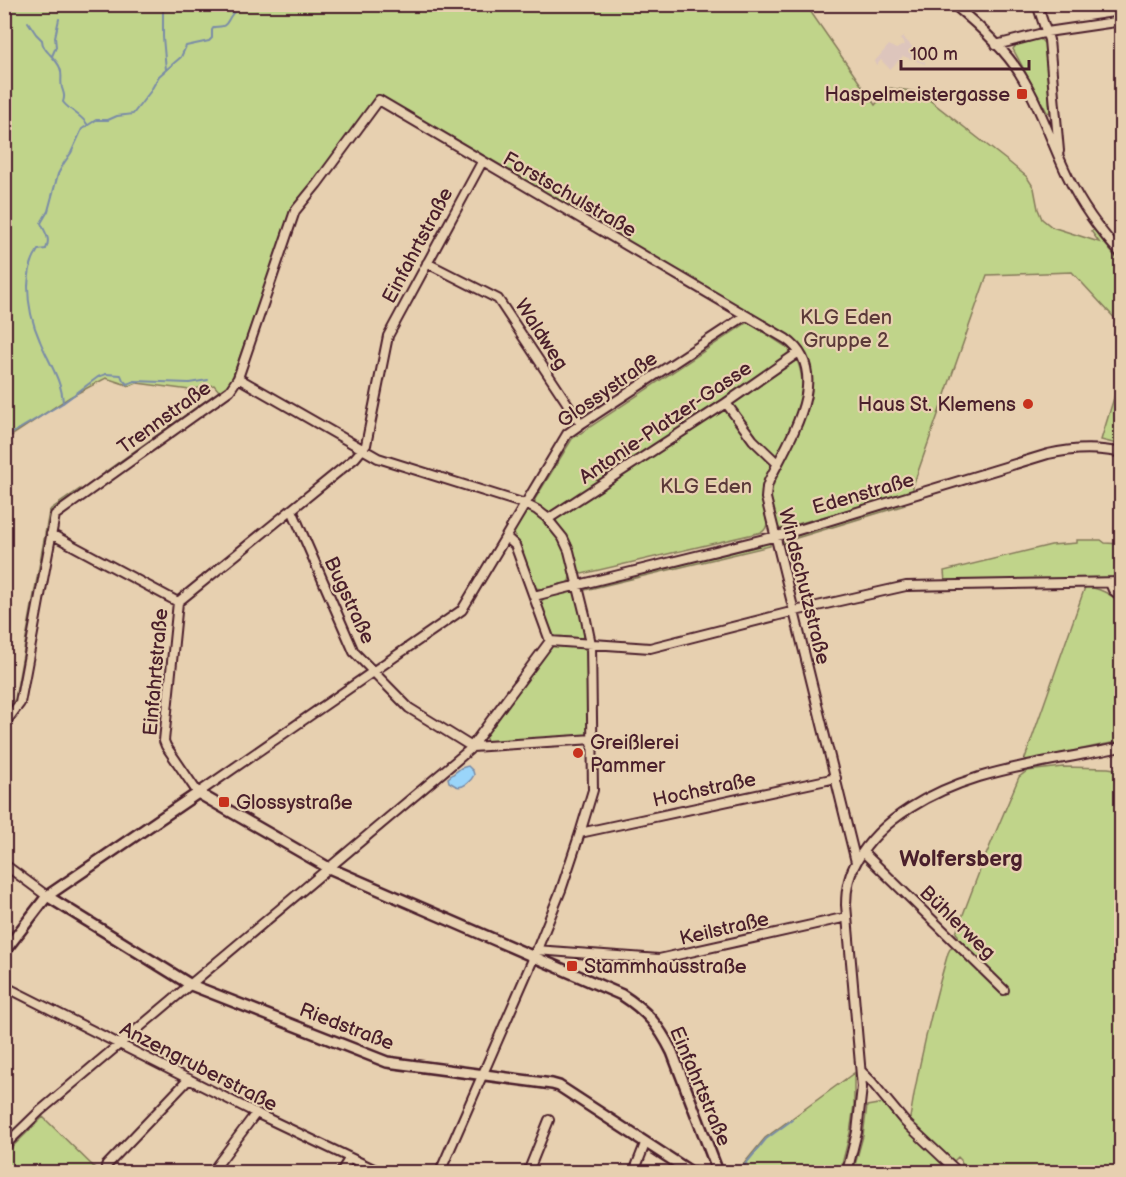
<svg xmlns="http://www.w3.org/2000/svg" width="1126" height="1177" viewBox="0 0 1126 1177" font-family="'Balsamiq Sans',sans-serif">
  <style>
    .built { fill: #ddc5bc }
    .green { fill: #c0d48a; stroke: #857a5a; stroke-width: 1.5 }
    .water { fill: #9ad5fa; stroke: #7a8ca7; stroke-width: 1.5 }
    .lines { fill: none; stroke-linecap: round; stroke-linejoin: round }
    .stream { stroke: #7a8ca7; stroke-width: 2 }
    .minor-casing { stroke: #4a1f2b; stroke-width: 12 }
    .tertiary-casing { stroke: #4a1f2b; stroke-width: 14 }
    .minor { stroke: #e7d0b0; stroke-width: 8 }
    .tertiary { stroke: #e7d0b0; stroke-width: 9 }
    .poi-dot { fill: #c8321e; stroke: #e7d0b0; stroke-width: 2 }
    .labels { text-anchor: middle; stroke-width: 4.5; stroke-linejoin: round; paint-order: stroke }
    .poi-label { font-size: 20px; fill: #4a1f2b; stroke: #e7d0b0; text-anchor: start }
    .street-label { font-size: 20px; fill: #4a1f2b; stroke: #e7d0b0 }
    .park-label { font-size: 20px; fill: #5c3a39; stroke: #e7d0b0 }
    .quarter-label { font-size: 22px; font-weight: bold; fill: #4a1f2b; stroke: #e7d0b0 }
  </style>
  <rect width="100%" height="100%" fill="#e7d0b0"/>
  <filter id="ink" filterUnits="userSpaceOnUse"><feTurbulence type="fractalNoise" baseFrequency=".0167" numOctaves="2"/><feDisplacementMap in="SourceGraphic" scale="12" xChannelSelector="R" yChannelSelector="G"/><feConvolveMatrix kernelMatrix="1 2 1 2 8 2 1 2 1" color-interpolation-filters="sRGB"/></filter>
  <g filter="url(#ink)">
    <!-- built -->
    <path class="built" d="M903 37 921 56H923L925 64 903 56 890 69 881 60 877 65 874 62 889 45 896 49 903 45 904 44 900 39Z"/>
    <!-- green -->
    <path class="green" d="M5 5H806L875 105 890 88 912 91 928 99 1010 163 1027 177 1034 188 1038 209 1042 219 1052 227 1099 242 1091 231 1094 230 1121 264V325L1072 272 987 275 913 486V491L780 529C774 524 774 516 772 509 767 487 775 476 784 457 800 426 819 394 806 358 803 350 797 342 790 336 774 324 753 315 734 306L379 95 292 209 229 387 106 474 105 472 219 391 214 385 190 390 137 383 130 386 106 378 70 397 5 440Z
      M1038 38 1040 39 1045 44 1050 113 1047 112 1013 49 1017 44Z
      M748 322 794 352 551 513 547 512 535 503V499L572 439Z
      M797 360C812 397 792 424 776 457L752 434 731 404Z
      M1121 375V445L1101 440Z
      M725 407 773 463C760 489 761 494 767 523 767 527 766 529 762 532L582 574 579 572 571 543 556 521 557 518Z
      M80 489V493L53 511 51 515 17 700 13 705H11L15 699 49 512 51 509Z
      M904 503 905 505 790 540 783 544 784 539 786 537Z
      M529 511C555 518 565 551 571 574L569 581 566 583 542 589 535 588 534 586 514 533C516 525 521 514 529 511Z
      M1077 540H1101L1105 543 1121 544V579L945 582 944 571 1051 545 1077 543Z
      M770 543V546L585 590 588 586Z
      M1085 587C1100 588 1110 594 1121 603V741L1024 761Z
      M570 591 574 592 577 596 585 635 582 638 554 636 541 607V602L545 597Z
      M554 645 584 647 588 651V735L585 737 488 742 485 737 486 732 550 647Z
      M1063 767 1108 768 1121 770V1172H963L961 1160 958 1157 954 1161 911 1124 910 1118C919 1061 932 1008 948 953L950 949 955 947 1003 995 1007 989 959 942 958 935 956 933 981 867 1019 777 1027 771Z
      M854 1073V1105L850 1133 840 1172H737L765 1138Z
      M884 1103 903 1124 955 1172H853L863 1136 867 1106Z
      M43 1117 99 1172H5V1154Z"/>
    <!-- water -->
    <path class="water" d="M468 766 473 771 474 775C471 781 463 789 456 786 454 785 451 783 449 782L448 778 461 768Z"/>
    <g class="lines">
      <!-- stream -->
      <path class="stream" d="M162 4 163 10V37L166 70
        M28 22 36 34 42 40C42 51 56 57 60 68 63 74 60 81 62 88 64 94 65 96 63 102 70 111 81 115 87 124
        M52 56 56 47 55 37 59 19
        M63 403C62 380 48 361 40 341 32 323 28 305 28 286 29 272 30 262 38 250L46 249C51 238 45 233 41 223L48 211 58 174 64 163 71 153 82 129 96 120H108L117 116 133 114 150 92 159 76 181 57 186 46 209 41 212 38V30L214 27C229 27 225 23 233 13 237 9 242 7 247 4
        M4 438 63 403 98 377 106 374 121 375 123 380 127 384 135 381 189 383 208 380
        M739 1172 766 1139 792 1120"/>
      <defs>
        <path id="minor" d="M953 4C976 23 1005 49 1020 74 1041 107 1052 145 1069 179 1082 207 1101 232 1122 255
          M1037 4 1049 40 1059 151
          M996 45 1047 32 1122 21
          M482 162 388 336 366 445 355 458 178 602 164 741 166 746 198 793 462 610 567 434 581 424 745 316
          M427 263 498 299 581 424
          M238 378 378 458 525 504 537 510 546 517 563 538 569 551 585 615 591 644 593 790 580 833 561 890 534 957 440 1172
          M726 403 753 440 777 463
          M292 510 354 652 409 708 472 747 593 739
          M548 519 726 403 799 352
          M51 534 178 602
          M506 537 515 545 550 641
          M1110 583 1113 590 1122 597
          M534 596 785 534 1048 454C1073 448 1096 447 1122 453
          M550 641 650 648 795 611 906 586 1122 582
          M4 724 20 703 55 515 230 390 238 378 295 211 317 184 379 100 786 339C835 373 787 443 769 481L767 487 766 498 856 862
          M580 833 836 778
          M863 852 1004 990
          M4 864 47 896
          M536 950 659 959 847 917
          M4 986 256 1113 380 1172
          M861 1071 871 1081 905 1122 958 1172
          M4 1146 40 1111 469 750 550 641
          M106 1166 189 1079
          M212 1172 256 1113
          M341 1172 349 1159
          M528 1172 549 1120
          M634 1172 645 1144
          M847 1172 857 1132 862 1087 846 905C846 889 849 874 857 861 881 818 933 791 979 777 1025 763 1074 757 1122 747"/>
        <path id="tertiary" d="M47 896 191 985 387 1062 552 1084 559 1086 691 1172
          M4 952 47 896 198 793 329 868 622 995C647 1011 659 1026 672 1052L718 1172"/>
      </defs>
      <!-- minor casing -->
      <use href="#minor" class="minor-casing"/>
      <!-- tertiary casing -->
      <use href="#tertiary" class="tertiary-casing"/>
      <!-- minor -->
      <use href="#minor" class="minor"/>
      <!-- tertiary -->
      <use href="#tertiary" class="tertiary"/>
    </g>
  </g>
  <!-- markers -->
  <g class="poi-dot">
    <rect x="1016" y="88" width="12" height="12" rx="3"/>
    <circle cx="1028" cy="404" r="6"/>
    <circle cx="578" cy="753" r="6"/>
    <rect x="218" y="796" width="12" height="12" rx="3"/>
    <rect x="566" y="960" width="12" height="12" rx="3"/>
  </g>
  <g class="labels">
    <!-- poi labels -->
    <g class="poi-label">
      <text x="1010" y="101" text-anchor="end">Haspelmeistergasse</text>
      <text x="1016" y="411" text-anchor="end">Haus St. Klemens</text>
      <text x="590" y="749">Greißlerei<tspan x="590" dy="23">Pammer</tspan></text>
      <text x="236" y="809">Glossystraße</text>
      <text x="584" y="973">Stammhausstraße</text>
    </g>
    <!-- street labels -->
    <g class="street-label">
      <text transform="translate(570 194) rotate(30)" y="7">Forstschulstraße</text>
      <text transform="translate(417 245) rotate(-62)" y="7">Einfahrtstraße</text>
      <text transform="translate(542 334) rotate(57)" y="7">Waldweg</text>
      <text transform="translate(607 389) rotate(-35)" y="7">Glossystraße</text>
      <text transform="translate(164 417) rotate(-36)" y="7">Trennstraße</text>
      <text transform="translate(665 422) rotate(-34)" y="7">Antonie-Platzer-Gasse</text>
      <text transform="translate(863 493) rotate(-16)" y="7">Edenstraße</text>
      <text transform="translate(805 586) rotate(76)" y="7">Windschutzstraße</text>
      <text transform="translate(350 600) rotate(65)" y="7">Bugstraße</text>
      <text transform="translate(155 672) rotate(-85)" y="7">Einfahrtstraße</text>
      <text transform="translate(704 789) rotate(-12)" y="7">Hochstraße</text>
      <text transform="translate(958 922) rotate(44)" y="7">Bühlerweg</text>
      <text transform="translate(724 928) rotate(-13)" y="7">Keilstraße</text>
      <text transform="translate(347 1026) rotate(21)" y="7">Riedstraße</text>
      <text transform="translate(199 1066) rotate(27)" y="7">Anzengruberstraße</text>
      <text transform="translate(701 1086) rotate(67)" y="7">Einfahrtstraße</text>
    </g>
    <!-- park labels -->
    <g class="park-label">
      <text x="846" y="324">KLG Eden<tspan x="846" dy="23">Gruppe 2</tspan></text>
      <text x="706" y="493">KLG Eden</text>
    </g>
    <!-- quarter labels -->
    <g class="quarter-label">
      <text x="961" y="866">Wolfersberg</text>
    </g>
  </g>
  <!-- margin -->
  <rect width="1126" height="1177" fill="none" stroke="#e7d0b0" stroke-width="24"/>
  <rect x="12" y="12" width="1102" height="1153" fill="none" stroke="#4a1f2b" stroke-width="2" filter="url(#ink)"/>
  <!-- scale -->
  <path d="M901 60v9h128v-9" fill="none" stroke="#4a1f2b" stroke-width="3"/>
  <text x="910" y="60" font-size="18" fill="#4a1f2b" stroke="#e7d0b0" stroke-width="4.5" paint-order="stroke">100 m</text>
</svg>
